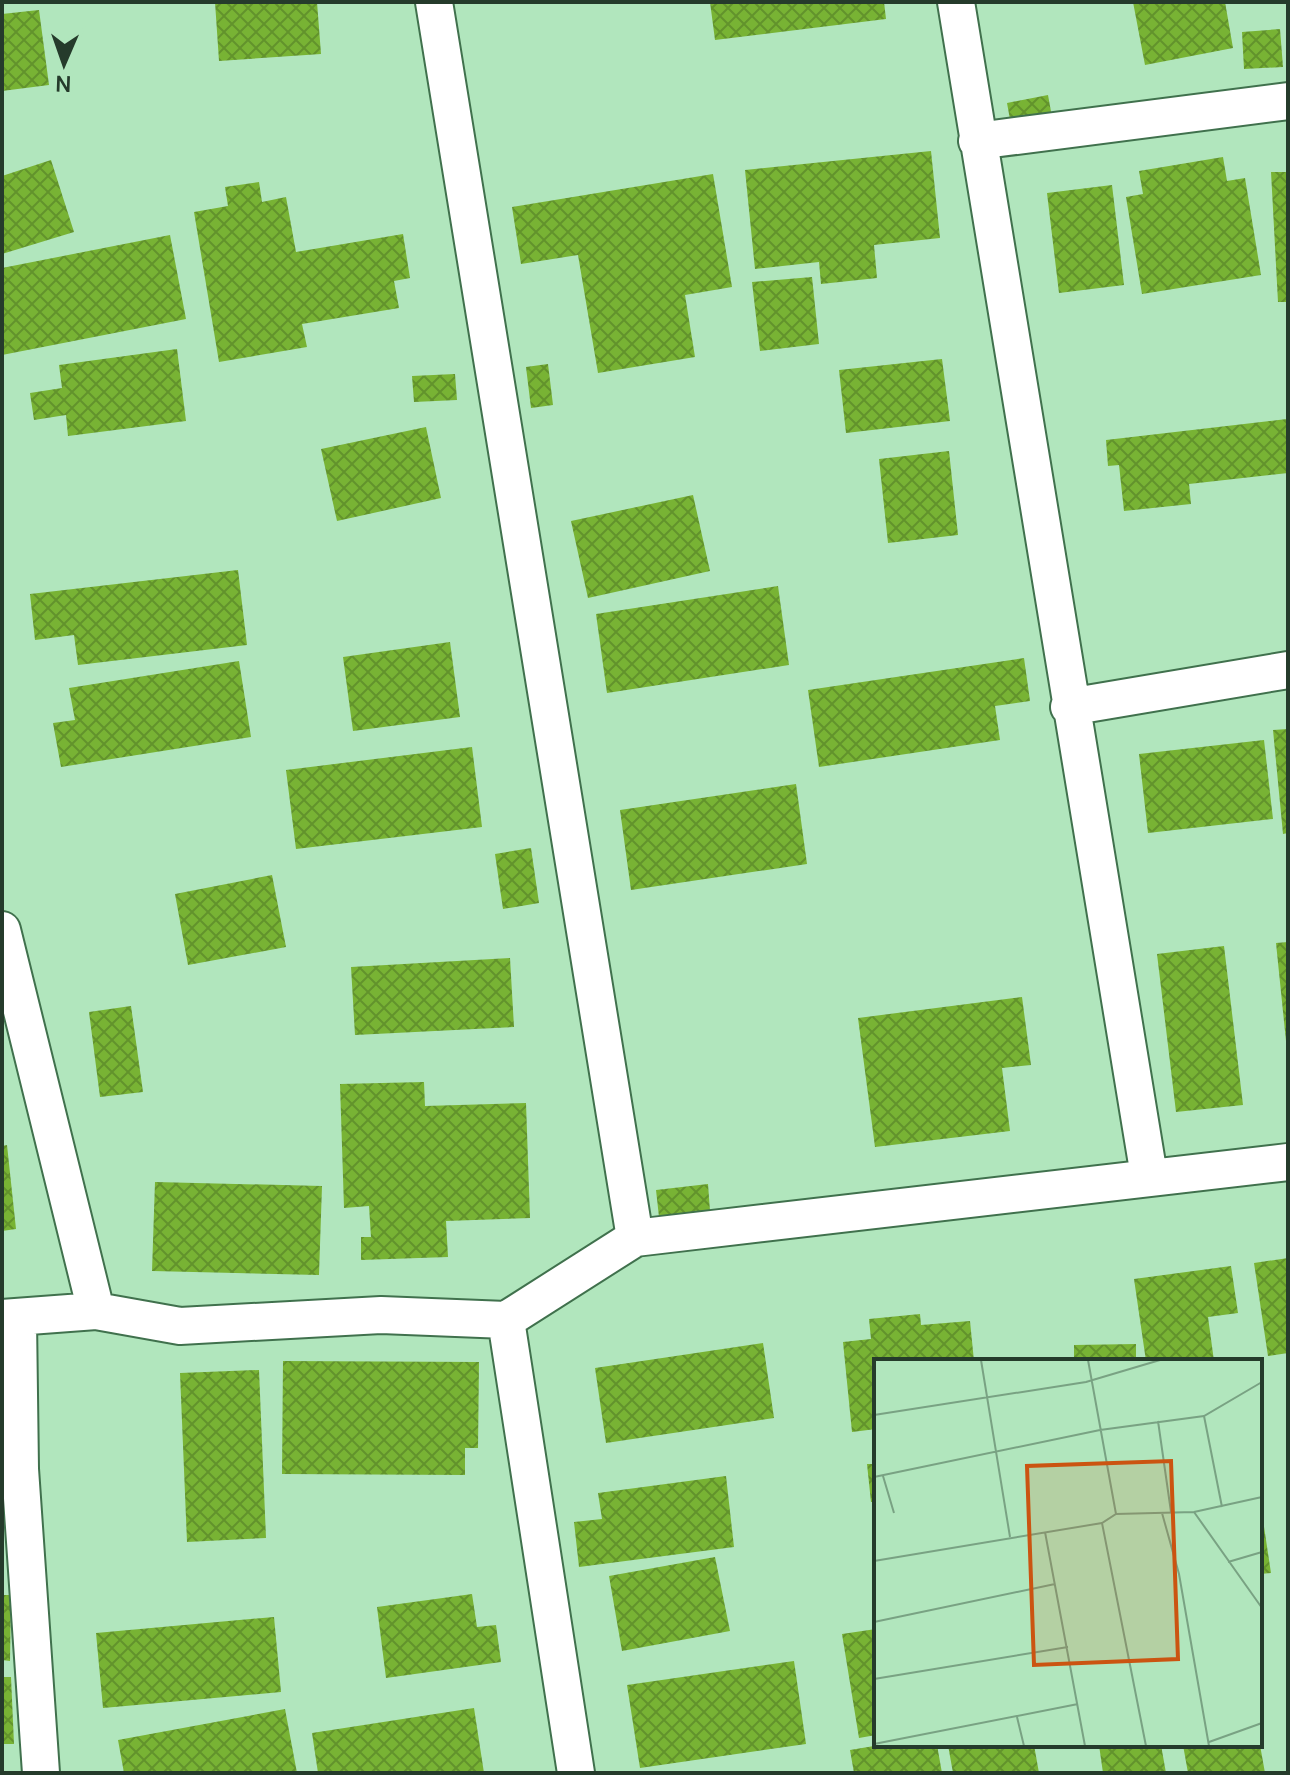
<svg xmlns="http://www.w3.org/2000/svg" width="1290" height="1775" viewBox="0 0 1290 1775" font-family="Manrope,sans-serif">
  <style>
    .building { fill: url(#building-cross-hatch) }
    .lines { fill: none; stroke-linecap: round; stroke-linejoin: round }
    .street-casing { stroke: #40714d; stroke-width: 40 }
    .street { stroke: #fff; stroke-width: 36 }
    .inset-road { fill: none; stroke: #79a283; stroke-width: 2 }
    .view { fill: #cb5411; fill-opacity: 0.15; stroke: #cb5411; stroke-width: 4 }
    .inset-edge { fill: none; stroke: #253b2b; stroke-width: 4 }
  </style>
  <defs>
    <pattern id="building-cross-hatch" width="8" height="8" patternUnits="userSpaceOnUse" patternTransform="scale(2)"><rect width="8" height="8" fill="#78b334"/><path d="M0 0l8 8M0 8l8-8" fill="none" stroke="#62932c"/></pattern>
  </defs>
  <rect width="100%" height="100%" fill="#b1e6bd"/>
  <!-- building -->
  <path class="building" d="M215 2H317L321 54 219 61Z
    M710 2H884L886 19 715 40Z
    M1133 2H1225L1233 48 1145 65Z
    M39 10 49 85 2 91V14Z
    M1280 29 1283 67 1244 69 1242 32Z
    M1048 95 1052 117 1011 125 1007 103Z
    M931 151 940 238 874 245 877 278 821 284 819 262 755 269 745 170Z
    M1223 157 1227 181 1245 178 1261 275 1142 294 1126 197 1143 194 1139 171Z
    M51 160 74 232 2 254V176Z
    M1271 172H1288V302H1278Z
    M713 174 732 287 685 295 695 357 598 373 578 255 521 264 512 207Z
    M259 182 262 202 286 197 296 252 403 234 410 278 394 281 399 308 302 324 307 347 219 362 194 212 228 206 225 187Z
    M1112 185 1124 285 1059 293 1047 193Z
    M170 235 186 319 2 355V268Z
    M812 277 819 344 760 351 752 282Z
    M177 349 186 421 68 436 66 415 34 420 30 393 62 388 59 365Z
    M942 359 950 421 846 433 839 370Z
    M548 364 553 405 531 408 526 367Z
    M455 374 457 400 414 402 412 376Z
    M1287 419 1288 473 1189 484 1191 504 1124 511 1119 465 1108 466 1106 440Z
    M426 427 441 498 337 521 321 449Z
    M949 451 958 535 888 543 879 459Z
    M693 495 710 571 588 598 571 521Z
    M238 570 247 645 78 665 74 635 35 640 30 594Z
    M778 586 789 665 607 693 596 614Z
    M450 642 460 717 353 731 343 657Z
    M1024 658 1030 701 995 706 1000 740 819 767 808 690Z
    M239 661 251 737 61 767 53 723 75 720 69 688Z
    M1288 729V833L1283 834 1273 730Z
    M1264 740 1273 819 1148 833 1139 754Z
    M472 747 482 827 296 849 286 770Z
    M796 784 807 864 631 890 620 810Z
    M531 848 539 903 503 909 495 854Z
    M272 875 286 947 188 965 175 894Z
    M1288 942V1040L1286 1041 1276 943Z
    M1224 946 1243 1105 1176 1112 1157 954Z
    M510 958 514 1027 355 1035 351 967Z
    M1022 997 1031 1065 1002 1068 1010 1131 875 1147 858 1018Z
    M131 1006 143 1092 100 1097 89 1012Z
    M424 1082 425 1106 526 1103 530 1218 446 1221 448 1257 361 1260V1237H371L369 1206 344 1208 340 1084Z
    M7 1145 16 1229 2 1231V1146Z
    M155 1182 322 1186 319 1275 152 1271Z
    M708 1184 710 1211 659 1217 656 1190Z
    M1288 1258V1353L1268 1356 1254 1263Z
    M1231 1266 1238 1313 1208 1317 1214 1361H1146L1134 1279Z
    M920 1314 921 1325 970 1321 974 1361H876V1429L852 1432 843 1342 871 1339 869 1319Z
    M763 1343 774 1418 606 1443 595 1368Z
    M1136 1344V1361H1074V1345Z
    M283 1361 479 1362 478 1448H465V1475L282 1474Z
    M259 1370 266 1538 187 1542 180 1373Z
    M867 1464H876V1502H871Z
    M726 1476 734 1547 579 1567 574 1522 602 1519 598 1493Z
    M1260 1500 1271 1573 1260 1574Z
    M715 1557 730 1631 622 1651 609 1576Z
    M472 1594 477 1627 496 1625 501 1662 386 1678 377 1607Z
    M2 1595H11L10 1661 2 1660Z
    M274 1617 281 1692 103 1708 96 1633Z
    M876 1629V1735L859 1738 842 1634Z
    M794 1661 806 1744 640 1768 627 1685Z
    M2 1677H11L14 1744H2Z
    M474 1708 484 1773H318L312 1733Z
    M285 1709 297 1773H124L118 1740Z
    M880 1745H937L942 1773H854L850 1750Z
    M948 1745H1034L1039 1773H953Z
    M1099 1745H1161L1166 1773H1103Z
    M1183 1745H1260L1265 1773H1188Z"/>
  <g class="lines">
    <defs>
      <path id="street" d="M434 2 635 1238
        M956 2 1149 1176
        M977 141 1288 101
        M1069 707 1288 670
        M2 930 96 1311
        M2 1318 96 1311 180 1326 381 1315 506 1320 635 1238 1288 1162
        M18 1319 20 1469 41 1773
        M506 1320 576 1773"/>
    </defs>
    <!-- street casing -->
    <use href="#street" class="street-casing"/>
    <!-- street -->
    <use href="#street" class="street"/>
  </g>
  <!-- overview -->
  <g transform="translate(874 1359)">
    <rect width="388" height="388" fill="#b1e6bd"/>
    <path class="inset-road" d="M107 1 136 178M214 1 242 155M0 56 212 23 286 1M330 57 348 148M284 62 297 153M9 117 20 154M0 118 226 71 330 57 388 23M320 153 388 249M288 154 305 215 335 387M228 164 272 387M171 173 211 387M0 202 228 164 242 155 320 153 388 138M354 203 388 193M0 263 181 225M0 320 194 288M143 358 150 387M335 383 388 364M0 385 204 345"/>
    <path class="view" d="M297 102 304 300 160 306 153 107Z"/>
    <rect width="388" height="388" class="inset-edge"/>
  </g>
  <!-- border -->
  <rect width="1290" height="1775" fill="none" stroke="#253b2b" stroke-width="8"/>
  <!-- north arrow -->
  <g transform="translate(64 64) rotate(182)" stroke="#b1e6bd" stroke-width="6" paint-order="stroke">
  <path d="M0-6L14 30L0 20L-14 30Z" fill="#253b2b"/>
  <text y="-12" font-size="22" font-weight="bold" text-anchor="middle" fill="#253b2b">N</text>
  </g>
</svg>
